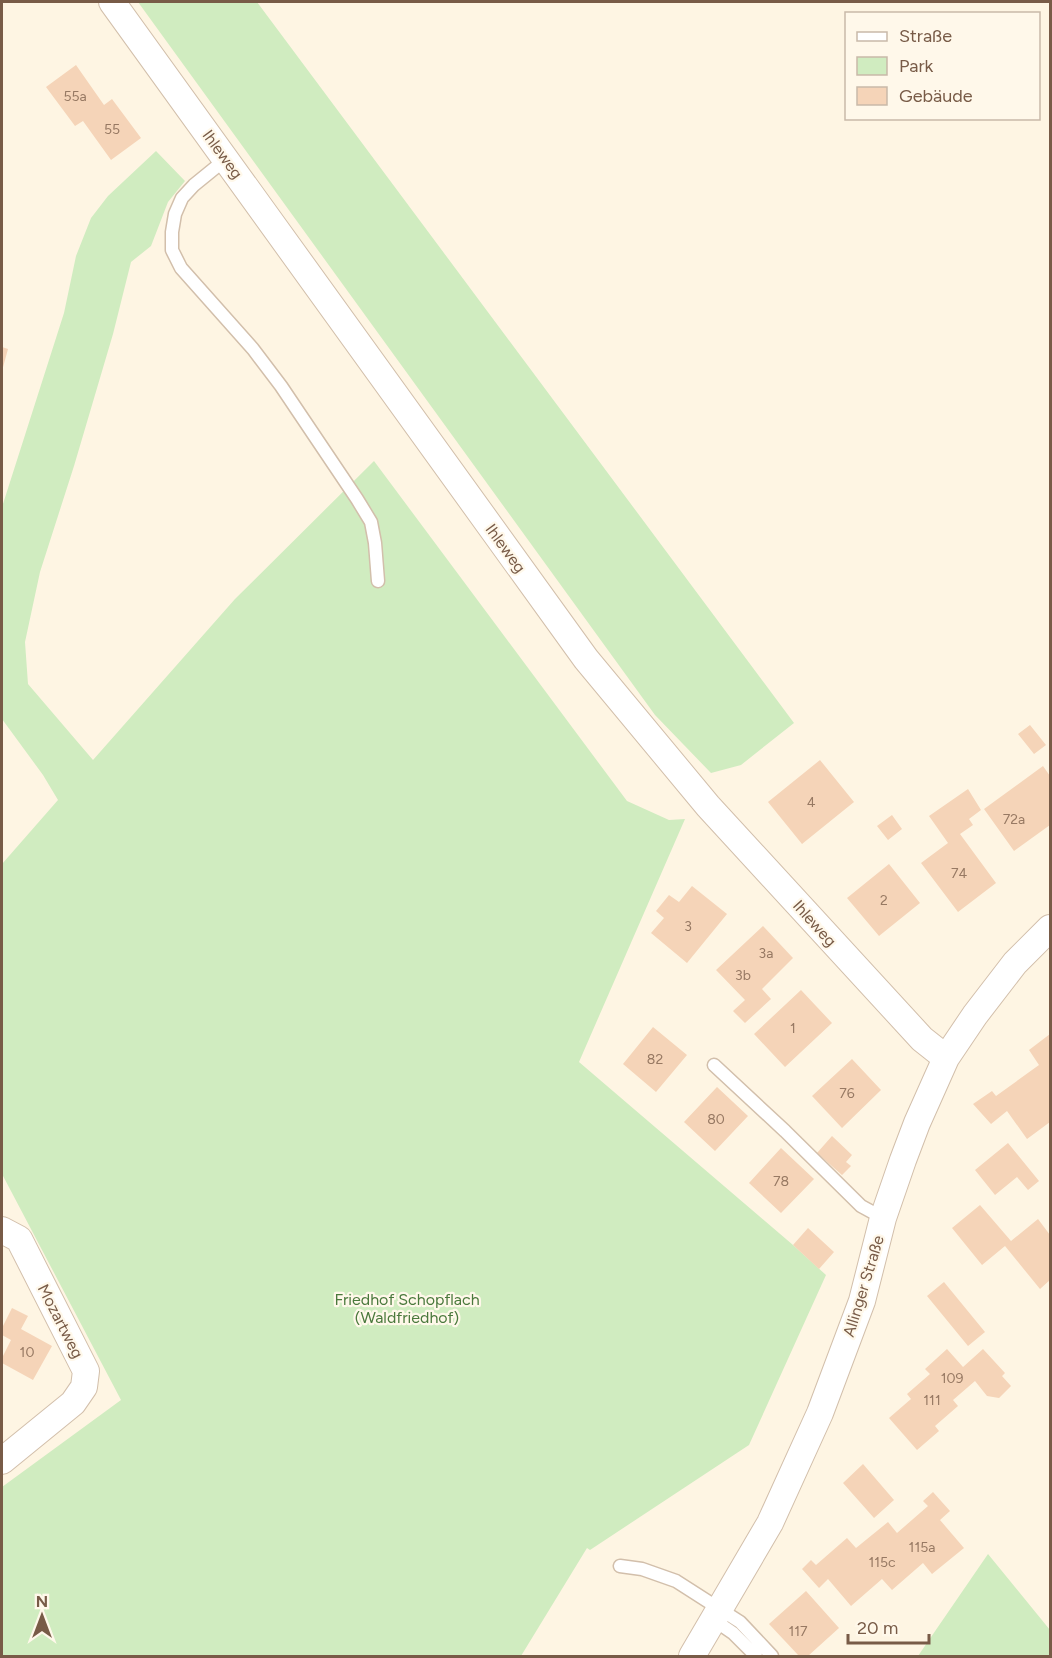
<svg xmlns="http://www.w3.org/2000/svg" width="1052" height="1658" viewBox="0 0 1052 1658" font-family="Figtree,sans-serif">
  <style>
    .green { fill: #d0ecc0 }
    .building { fill: #f5d4b8 }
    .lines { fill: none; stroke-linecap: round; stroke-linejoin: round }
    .lane-casing { stroke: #d2bfab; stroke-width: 15 }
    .street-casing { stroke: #d2bfab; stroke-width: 28 }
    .lane { stroke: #fff; stroke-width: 12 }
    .street { stroke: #fff; stroke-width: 26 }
    .labels { text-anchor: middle; stroke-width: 4.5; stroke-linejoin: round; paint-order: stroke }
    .number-label { font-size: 14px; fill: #977963 }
    .street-label { font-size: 16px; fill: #785b47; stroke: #fff8ea }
    .park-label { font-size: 16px; fill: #4a793c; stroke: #fff8ea }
  </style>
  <rect width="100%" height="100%" fill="#fef5e3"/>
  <!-- green -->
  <path class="green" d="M138 2H257L794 723 741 765 711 773 655 715Z
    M156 151 185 181 168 202 151 246 131 262 113 334 74 466 40 572 25 642 28 684 93 760 235 599 374 461 627 801 669 820 685 819 579 1062 793 1245 826 1275 749 1445 590 1550 587 1548 521 1656H2V1487L121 1400 2 1174V864L58 800 43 775 2 719V507L64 313 76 256 91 218 108 196Z
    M988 1554 1050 1630V1656H918Z"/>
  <!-- building -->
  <path class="building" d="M76 65 104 105 112 99 141 138 111 160 83 121 75 126 46 87Z
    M2 347 8 349 2 371Z
    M1030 725 1046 745 1034 754 1018 734Z
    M820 760 854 802 802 844 768 802Z
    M1043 766 1050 776V825L1014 851 984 809Z
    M968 789 981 810 969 819 973 825 960 834 996 883 958 912 921 863 948 843 929 816Z
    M892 815 902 829 888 840 877 826Z
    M889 864 920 903 879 936 847 898Z
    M692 886 727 914 687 963 651 933 664 918 656 911 669 895 679 902Z
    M763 926 793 958 762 989 771 999 745 1023 733 1011 745 1000 716 970Z
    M801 990 832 1023 785 1067 754 1034Z
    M653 1027 687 1055 656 1092 623 1064Z
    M1050 1034V1077L1049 1078 1050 1080V1122L1027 1139 1007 1111 991 1124 973 1104 992 1091 996 1096 1039 1065 1029 1050Z
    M852 1059 881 1090 842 1128 812 1096Z
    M717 1087 748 1116 715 1151 684 1122Z
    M832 1136 852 1155 846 1162 851 1166 842 1175 817 1153Z
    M1008 1143 1039 1181 1028 1190 1017 1177 995 1195 975 1170Z
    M781 1148 814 1179 781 1213 749 1183Z
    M980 1205 1011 1241 1038 1219 1050 1235V1280L1040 1289 1005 1246 982 1265 952 1228Z
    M808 1228 834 1252 819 1269 793 1245Z
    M944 1282 985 1332 968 1346 927 1296Z
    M12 1308 28 1316 21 1329 52 1346 33 1380 2 1363V1358L11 1340 2 1335V1328Z
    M947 1349 963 1367 983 1349 1005 1373 1002 1376 1011 1386 999 1398 987 1396 975 1381 953 1400 958 1406 935 1426 939 1431 917 1450 889 1418 911 1399 907 1394 930 1374 925 1369Z
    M863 1464 894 1500 874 1518 843 1483Z
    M933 1492 950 1511 940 1520 964 1548 932 1574 923 1563 892 1590 882 1579 851 1606 828 1579 819 1588 802 1569 811 1560 816 1565 847 1538 856 1548 888 1522 897 1533 928 1506 923 1501Z
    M806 1591 839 1628 808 1656H799L769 1624Z"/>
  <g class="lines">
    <defs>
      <path id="lane" d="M226 159 194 185 182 198 175 214 172 232V250L181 268 253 349 281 386 357 499 371 522 375 543 378 581
        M714 1065 785 1131 861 1206 883 1218
        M620 1566 642 1569 676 1581 740 1622 772 1656
        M714 1620 733 1633 756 1656"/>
      <path id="street" d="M112 2 586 659 708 806 922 1039 946 1058
        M2 1230 19 1239 86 1371 84 1387 73 1403 2 1461
        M692 1656 770 1523 820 1413 862 1301 883 1218 903 1160 917 1123 946 1058 975 1015 1015 963 1050 928"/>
    </defs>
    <!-- lane casing -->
    <use href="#lane" class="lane-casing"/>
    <!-- street casing -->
    <use href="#street" class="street-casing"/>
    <!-- lane -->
    <use href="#lane" class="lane"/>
    <!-- street -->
    <use href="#street" class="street"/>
  </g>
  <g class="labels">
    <!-- number labels -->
    <g class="number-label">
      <text x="75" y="101">55a</text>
      <text x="112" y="134">55</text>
      <text x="811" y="807">4</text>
      <text x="1014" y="824">72a</text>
      <text x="959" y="878">74</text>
      <text x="884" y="905">2</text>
      <text x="688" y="931">3</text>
      <text x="766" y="958">3a</text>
      <text x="743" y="980">3b</text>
      <text x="793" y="1033">1</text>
      <text x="655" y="1064">82</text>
      <text x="847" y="1098">76</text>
      <text x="716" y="1124">80</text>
      <text x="781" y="1186">78</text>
      <text x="27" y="1357">10</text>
      <text x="952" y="1383">109</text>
      <text x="932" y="1405">111</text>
      <text x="922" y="1552">115a</text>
      <text x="882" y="1567">115c</text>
      <text x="798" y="1636">117</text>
    </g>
    <!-- street labels -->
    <g class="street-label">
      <text transform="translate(223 154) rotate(54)" y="6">Ihleweg</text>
      <text transform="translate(506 548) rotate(54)" y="6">Ihleweg</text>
      <text transform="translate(815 923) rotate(48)" y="6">Ihleweg</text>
      <text transform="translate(863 1286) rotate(-73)" y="6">Allinger Straße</text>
      <text transform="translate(61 1321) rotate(63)" y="6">Mozartweg</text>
    </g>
    <!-- park labels -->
    <g class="park-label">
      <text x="407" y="1305">Friedhof Schopflach<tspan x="407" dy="18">(Waldfriedhof)</tspan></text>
    </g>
  </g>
  <!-- border -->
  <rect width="1052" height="1658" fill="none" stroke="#785b47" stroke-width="6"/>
  <!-- legend -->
  <rect x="845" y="12" width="195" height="108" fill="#fff8ea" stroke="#c9b9a9" stroke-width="1.5"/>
  <rect x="857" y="32" width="30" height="9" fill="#ffffff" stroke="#c9b9a9" stroke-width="1.5"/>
  <text x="899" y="42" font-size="18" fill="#785b47">Straße</text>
  <rect x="857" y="57" width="30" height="18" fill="#d0ecc0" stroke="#c9b9a9" stroke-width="1.5"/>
  <text x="899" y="72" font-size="18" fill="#785b47">Park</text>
  <rect x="857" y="87" width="30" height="18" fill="#f5d4b8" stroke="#c9b9a9" stroke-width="1.5"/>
  <text x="899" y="102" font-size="18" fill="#785b47">Gebäude</text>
  <!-- north arrow -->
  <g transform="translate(42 1616)" stroke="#fff8ea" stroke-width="4.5" paint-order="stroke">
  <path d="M0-4.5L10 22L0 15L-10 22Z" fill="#785b47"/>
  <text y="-9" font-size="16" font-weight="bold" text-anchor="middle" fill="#785b47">N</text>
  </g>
  <!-- scale -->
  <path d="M848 1634v9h81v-9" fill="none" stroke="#785b47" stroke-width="3"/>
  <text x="857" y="1634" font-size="18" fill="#785b47" stroke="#fff8ea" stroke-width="4.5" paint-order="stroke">20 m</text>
</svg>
